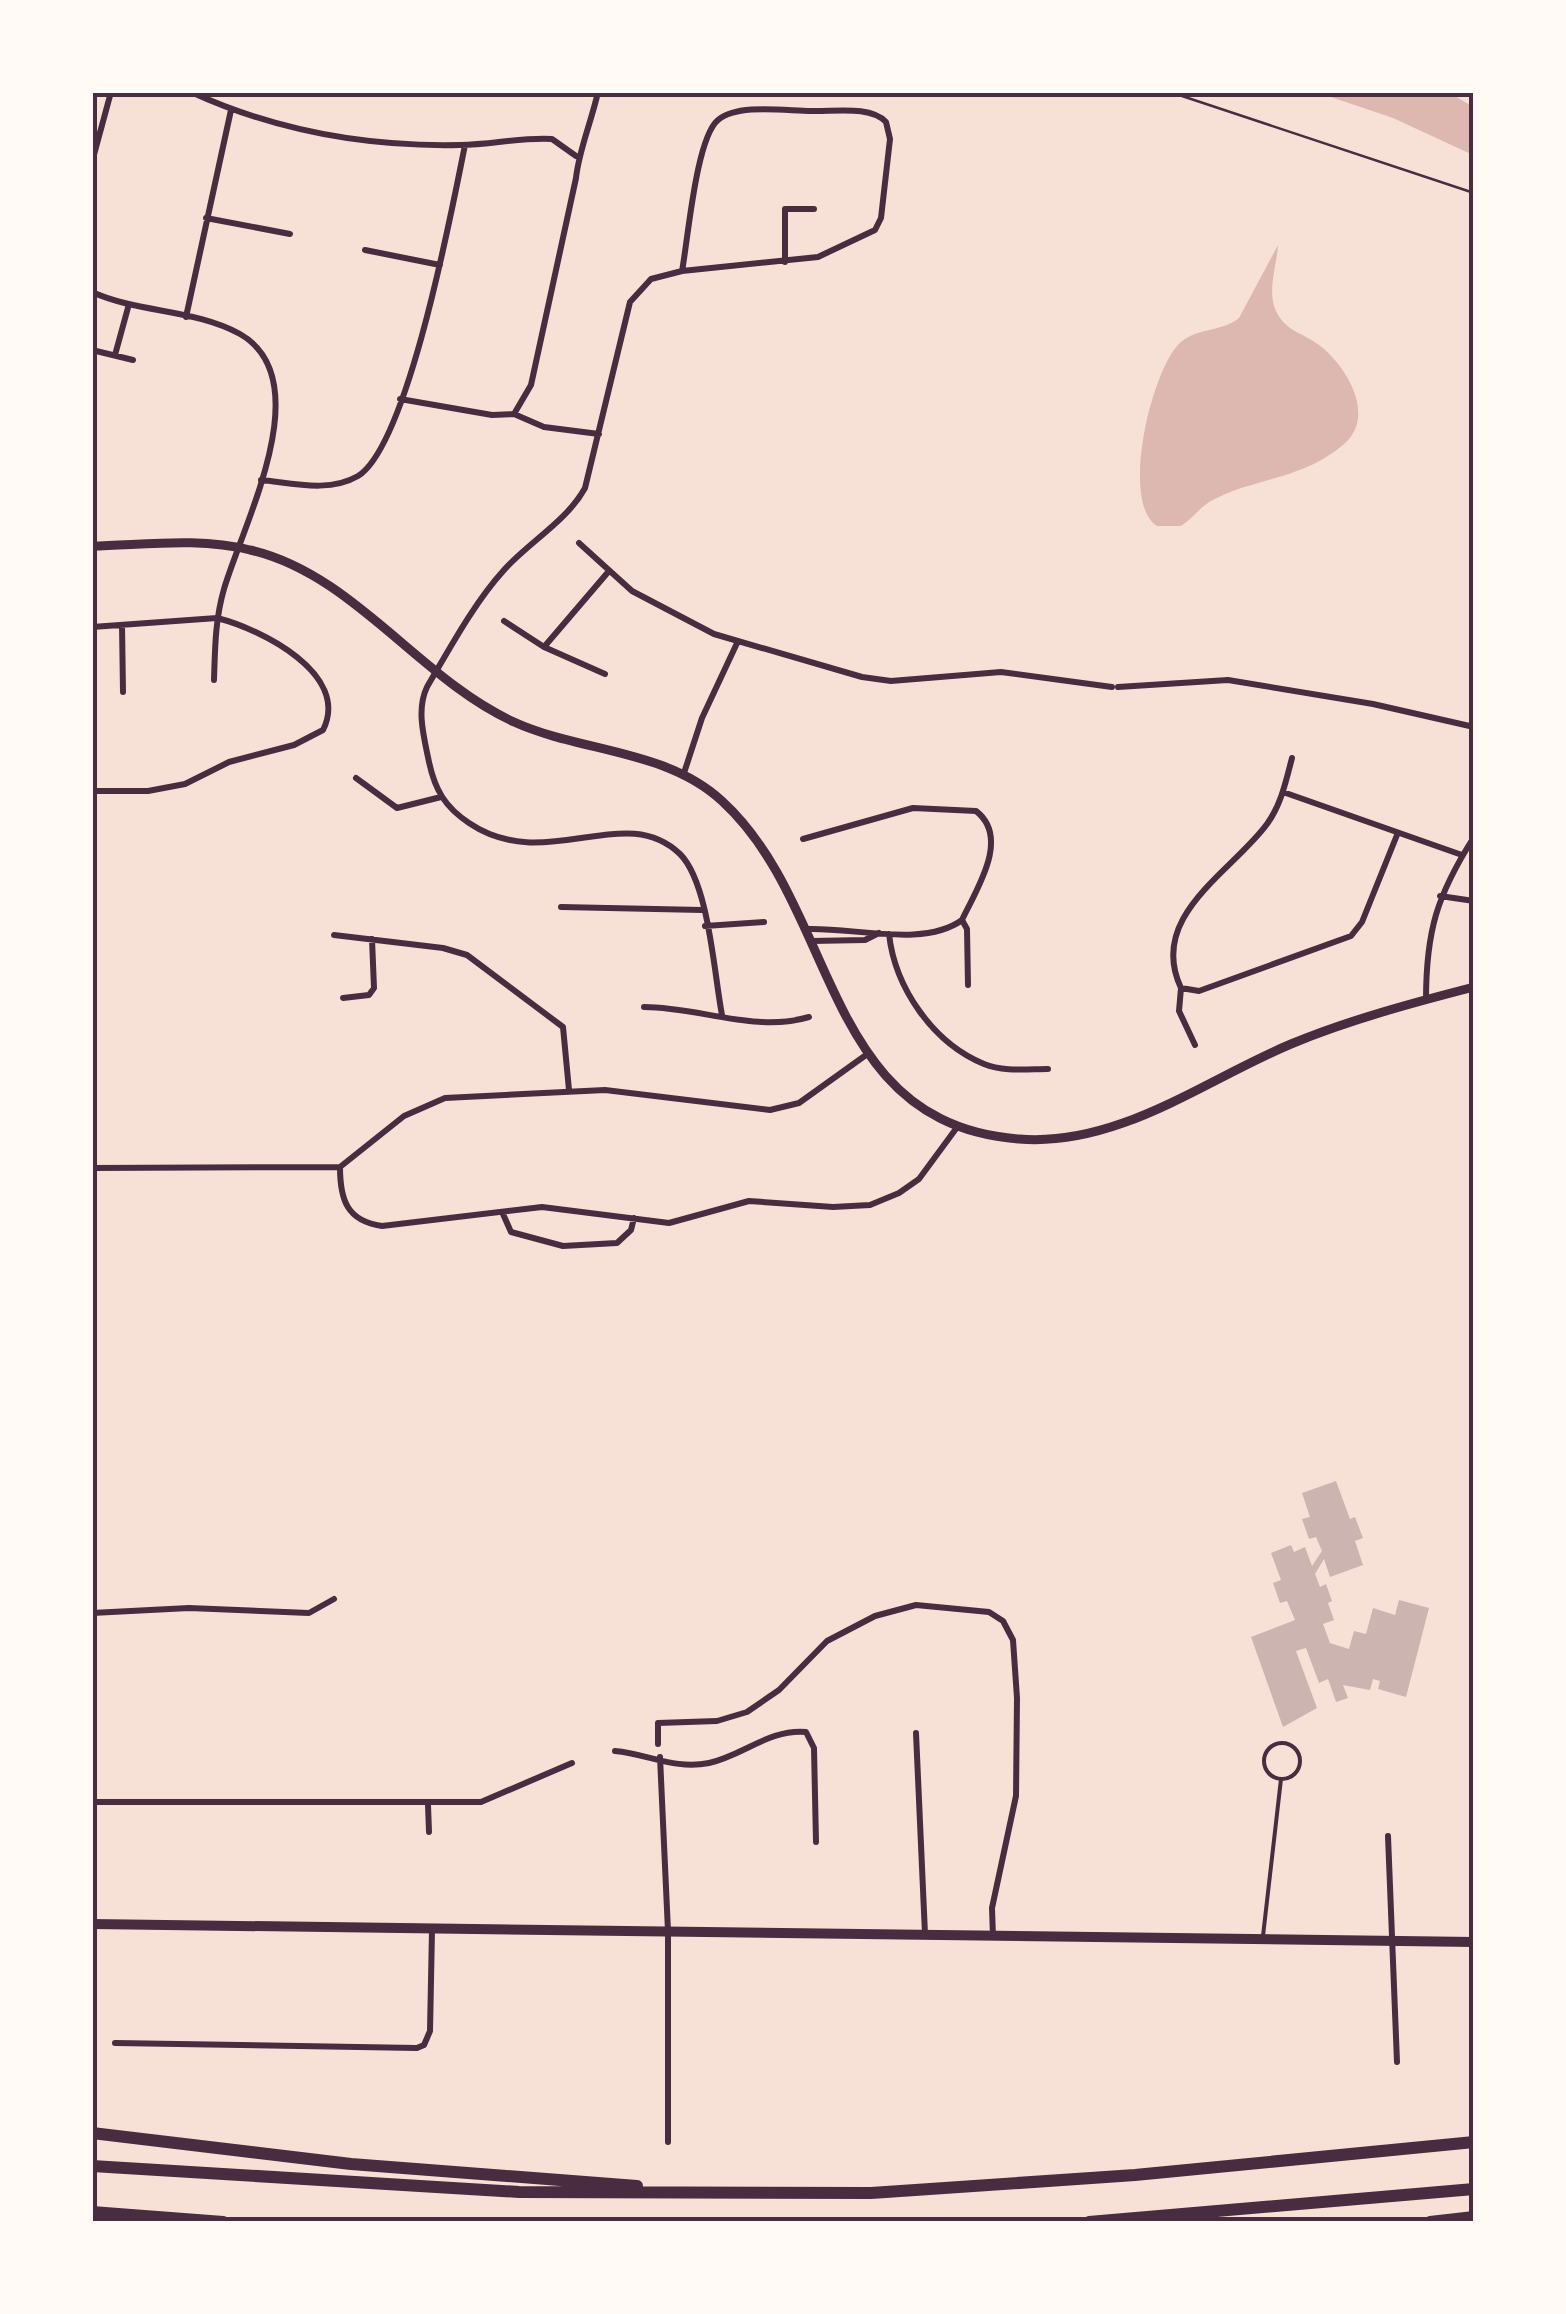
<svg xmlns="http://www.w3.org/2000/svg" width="1566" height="2314" viewBox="0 0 1566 2314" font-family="'Titillium Web',sans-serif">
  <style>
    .water { fill: #dcb8b0 }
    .building { fill: #ccb4b1 }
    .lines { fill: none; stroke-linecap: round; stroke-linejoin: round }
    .path { stroke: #4a2c40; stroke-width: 2.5 }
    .service { stroke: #4a2c40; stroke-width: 4 }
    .minor { stroke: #4a2c40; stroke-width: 6 }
    .tertiary { stroke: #4a2c40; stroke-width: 9 }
    .secondary { stroke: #4a2c40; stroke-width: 10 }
    .motorway { stroke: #4a2c40; stroke-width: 12 }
    .neatline { fill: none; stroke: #4a2c40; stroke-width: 4 }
  </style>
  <rect width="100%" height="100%" fill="#f7e1d7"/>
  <!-- water -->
  <path class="water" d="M1319 93H1450L1473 107V155L1393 118Z
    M1278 245C1277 266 1266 293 1277 313 1286 331 1305 334 1319 345 1346 365 1377 416 1344 444 1301 481 1254 477 1211 501 1199 508 1192 519 1181 526H1157C1120 502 1151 375 1177 346 1193 327 1221 333 1239 318Z"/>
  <!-- building -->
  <path class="building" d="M1336 1481 1350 1519 1355 1517 1363 1538 1355 1541 1363 1565 1330 1577 1324 1559 1315 1574 1320 1587 1326 1584 1332 1601 1328 1603 1334 1620 1323 1624 1330 1643 1349 1649 1354 1631 1366 1634 1373 1608 1395 1615 1399 1600 1429 1608 1406 1697 1378 1689 1380 1681 1373 1679 1370 1690 1343 1685 1348 1698 1336 1702 1328 1679 1319 1683 1306 1648 1296 1651 1317 1708 1283 1727 1251 1637 1295 1620 1287 1601 1280 1603 1273 1583 1281 1580 1271 1553 1291 1545 1294 1552 1305 1547 1312 1566 1322 1551 1316 1537 1309 1539 1302 1519 1310 1517 1302 1493Z"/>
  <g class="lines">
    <!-- path -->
    <path class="path" d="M1170 92 1474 193"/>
    <!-- service -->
    <path class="service" d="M1264 1761a18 18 0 1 1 36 0a18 18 0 1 1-36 0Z
      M1263 1936 1281 1779"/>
    <!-- minor -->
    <path class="minor" d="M191 92C276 131 367 147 460 145 491 145 521 137 552 139L576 156
      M92 162 111 92
      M206 218 290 234
      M365 250 440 265
      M785 262V209H814
      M682 271 818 257 875 230 881 218 890 139 886 122C870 105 833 112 811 111 787 111 738 103 718 120 696 138 688 240 682 271L651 279 630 302 585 488C567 521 529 542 504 570 474 603 450 648 427 687 416 710 424 737 429 762 435 790 445 807 469 823 546 875 624 800 680 854 709 883 714 974 722 1015
      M92 292C138 313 195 309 240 334 320 380 243 524 224 589 215 620 215 649 214 680
      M186 317 231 110
      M92 350 133 360
      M115 355 129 304
      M400 399 492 415 514 414 544 427 599 434
      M514 414 531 385 576 178C579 150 591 123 598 92
      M261 480C292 483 329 493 358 476 408 445 452 209 465 145
      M579 543 632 591 714 634 862 677 891 681 1001 672 1112 687
      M504 621 544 647 605 674
      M122 625 123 692
      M92 627 217 618C261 629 351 674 323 730L294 745 229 762 185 784 148 791H92
      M544 647 609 571
      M1118 687 1228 680 1373 704 1474 727
      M683 776 702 718 738 641
      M356 778 397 808 441 797
      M1283 792 1462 855
      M803 839 913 808 976 811C1011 838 976 890 962 920
      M1440 896 1474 901
      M561 907 702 910
      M962 920 967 929 968 985
      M705 926 764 922
      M807 929C853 927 924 948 962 920
      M889 934C895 988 933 1043 984 1064 1003 1072 1028 1069 1048 1069
      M334 935 443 948 467 955 563 1027 569 1090
      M812 941 865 940 879 933
      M1181 988C1147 916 1232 872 1267 824 1281 805 1286 781 1292 758
      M343 998 369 995 374 988 372 939
      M1426 1000C1426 931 1437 895 1474 837
      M644 1007C699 1007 755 1033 809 1017
      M1195 1045 1179 1011 1181 988 1199 991 1351 936 1362 922 1397 835
      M340 1167C340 1200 347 1221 382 1226L542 1207 669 1223 749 1201 833 1207 870 1205 899 1193 919 1179 958 1126
      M340 1167 404 1116 445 1098 605 1090 770 1110 799 1103 866 1055
      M92 1168 340 1167
      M503 1214 511 1232 563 1246 617 1243 631 1230 634 1218
      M92 1613 189 1608 309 1613 334 1599
      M916 1733 925 1934
      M658 1744V1723L717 1721 747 1712 779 1690 827 1641 875 1616 916 1605 989 1612 1003 1621 1013 1640 1017 1698 1016 1796 992 1908 993 1937
      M615 1751C648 1754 675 1770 709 1763 744 1755 769 1729 806 1732L814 1748 816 1842
      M660 1757 668 1931V2142
      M92 1802H481L572 1763
      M428 1805 429 1832
      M1388 1836 1397 2062
      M115 2043 417 2048 424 2045 430 2031 432 1930"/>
    <!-- tertiary -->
    <path class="tertiary" d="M92 546C144 545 199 537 250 550 354 574 419 679 514 722 580 752 666 749 722 801 840 909 820 1124 1019 1139 1118 1147 1203 1081 1291 1044 1349 1020 1412 1003 1474 987"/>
    <!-- secondary -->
    <path class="secondary" d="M92 1924 1474 1942"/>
    <!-- motorway -->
    <path class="motorway" d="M92 2133 351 2164 637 2186
      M92 2166 519 2192 871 2193 1135 2175 1474 2142
      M92 2212 223 2222
      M1089 2222 1474 2189
      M1430 2222 1474 2217"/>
  </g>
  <!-- border -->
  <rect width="1566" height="2314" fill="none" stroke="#fffaf5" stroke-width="190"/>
  <rect x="95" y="95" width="1376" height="2124" class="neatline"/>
</svg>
